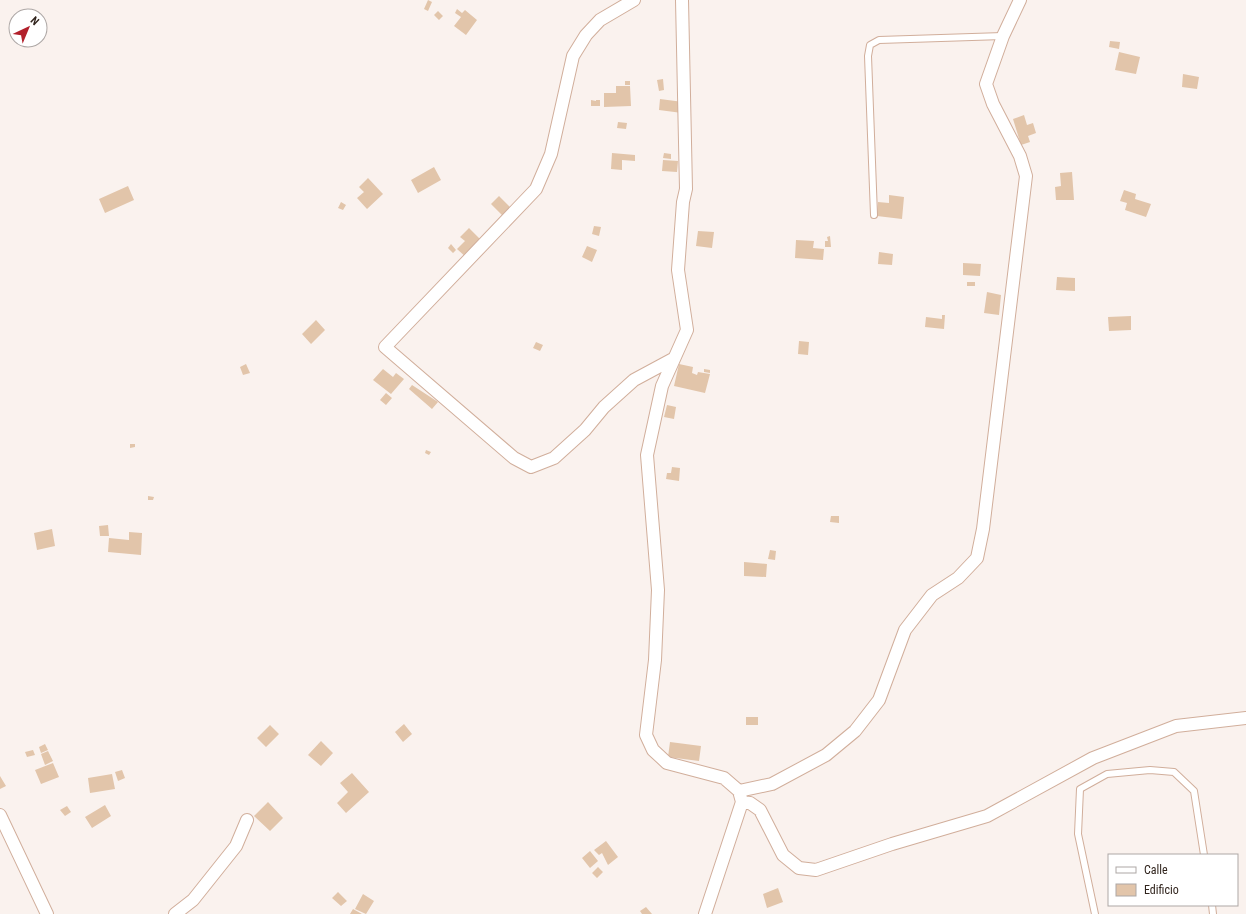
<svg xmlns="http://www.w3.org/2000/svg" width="1246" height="914" viewBox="0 0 1246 914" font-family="'Roboto Condensed',sans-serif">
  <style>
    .building { fill: #e2c5aa }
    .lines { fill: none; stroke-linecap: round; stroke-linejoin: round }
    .service-casing { stroke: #d1ae9b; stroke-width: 8 }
    .minor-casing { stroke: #d1ae9b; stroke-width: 14 }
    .service { stroke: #fff; stroke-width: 6 }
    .minor { stroke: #fff; stroke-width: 12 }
  </style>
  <rect width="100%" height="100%" fill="#faf2ee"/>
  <!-- building -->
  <path class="building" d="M428 0 432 2 428 11 424 9Z
    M457 9 462 13 465 10 477 20 466 35 454 26 461 17 455 13Z
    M438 11 443 16 439 20 434 15Z
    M1110 41 1120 42 1119 49 1109 47Z
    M1119 52 1140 57 1136 74 1115 70Z
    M1183 74 1199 77 1197 89 1182 87Z
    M663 79 664 90 659 91 657 80Z
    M625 81H630V85H625Z
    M616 86H630L631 106 604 107V93H616Z
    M660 99 683 102 682 113 659 110Z
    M591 100 596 101V100H600V106H591Z
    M1024 115 1027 125 1033 123 1036 133 1028 136 1030 142 1021 145 1013 119Z
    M618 122 627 123 626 129 617 128Z
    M612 153 635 155V161L622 160V170L611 169Z
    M664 153 671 154V159L663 158Z
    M663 160 678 161 677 172 662 171Z
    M434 167 441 180 418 193 411 180Z
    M1072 172 1074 200H1056L1055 187 1061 186 1060 173Z
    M368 178 383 194 367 209 357 198 364 192 359 187Z
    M128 186 134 200 105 213 99 199Z
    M1124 190 1136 194 1135 199 1151 204 1146 217 1125 210 1127 203 1120 201Z
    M889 195 904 197 902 219 877 216 878 202 889 203Z
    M499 196 510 207 502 215 491 204Z
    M341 202 346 205 343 210 338 208Z
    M594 226 601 227 599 236 592 234Z
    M469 228 483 242 467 258 457 249 465 241 460 237Z
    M698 231 714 232 712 248 696 246Z
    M830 236 831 247H825V241H828L827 237Z
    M796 240 814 241 813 248 824 249 823 260 795 258Z
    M451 244 456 250 453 253 448 248Z
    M587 246 597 250 592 262 582 257Z
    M879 252 893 254 892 265 878 264Z
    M963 263 981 264 980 276 963 275Z
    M1057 277 1075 278V291L1056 290Z
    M967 282H975V286H967Z
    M987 292 1001 295 999 315 984 313Z
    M942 315H945L944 329 925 327 926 317 942 319Z
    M1131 316V330L1109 331 1108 317Z
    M316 320 325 330 311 344 302 334Z
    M799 341 809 342 808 355 798 354Z
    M536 342 543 345 540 351 533 348Z
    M246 364 250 373 243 375 240 367Z
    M679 364 693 367 692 373 697 375 698 372 710 374 705 393 674 386Z
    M383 369 393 377 396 373 404 379 391 394 373 380Z
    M704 369 710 370V373L704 372Z
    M412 385 438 402 432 409 409 389Z
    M386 393 392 398 386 405 380 400Z
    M667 405 676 407 674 419 664 417Z
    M130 444H135V447L130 448Z
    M426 450 431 452 429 455 425 453Z
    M672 467 680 468 679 481 666 479 667 473H671Z
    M148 496 154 497 153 500H148Z
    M831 516H839V523L830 522Z
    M108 525 109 536H100L99 526Z
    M52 529 55 546 37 550 34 533Z
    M129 532 142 533 141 555 108 552 109 538 129 540Z
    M770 550 776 551 775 560 768 559Z
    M744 562 767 564 766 577 744 576Z
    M746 717H758V725H746Z
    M404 724 412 734 403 742 395 732Z
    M270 725 279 734 266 747 257 738Z
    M321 741 333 753 321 766 308 755Z
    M670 742 701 746 699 761 668 757Z
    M45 744 48 750 41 753 39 747Z
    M33 750 35 755 27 757 25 752Z
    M48 751 53 761 45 765 41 754Z
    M53 763 59 777 41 784 35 770Z
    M122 770 125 778 118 781 115 772Z
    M352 773 369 792 346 813 337 803 348 792 340 783Z
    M112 774 115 789 90 793 88 778Z
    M0 776 6 786 0 789Z
    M268 802 283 818 270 831 254 816Z
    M105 805 111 816 92 828 85 817Z
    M67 806 71 812 65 816 60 810Z
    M606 841 618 857 608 865 602 853 599 855 594 850Z
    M590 851 598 861 590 868 582 858Z
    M598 867 603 872 597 878 592 873Z
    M778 888 783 902 767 908 763 894Z
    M338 892 347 901 341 906 332 898Z
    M363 894 374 901 366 914 355 909Z
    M646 907 652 914H642L640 911Z
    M353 909 362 914H350Z"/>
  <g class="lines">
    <defs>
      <path id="service" d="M874 215 868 56 870 45 879 40 1003 36
        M1212 905 1213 914
        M1095 914 1078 834 1080 789 1107 774 1150 770 1174 772 1194 791 1204 855"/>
      <path id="minor" d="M634 0 600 20 586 35 573 56 551 154 536 189 385 347 514 458 531 467 554 458 585 430 604 407 634 380 673 359
        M682 0 686 189 683 202 678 270 687 330 662 386 647 455 658 590 655 660 646 735 653 750 667 763 724 778 739 791 742 802 705 914
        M739 791 772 784 826 755 855 731 879 700 905 630 932 595 958 578 977 558 983 529 1026 176 1020 156 993 104 986 84 1003 36 1020 0
        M742 802 750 803 760 810 783 855 799 868 816 870 892 844 987 816 1093 758 1176 726 1246 718
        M0 815 47 914
        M175 914 193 900 236 846 247 820"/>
    </defs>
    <!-- service casing -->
    <use href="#service" class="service-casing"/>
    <!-- minor casing -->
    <use href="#minor" class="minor-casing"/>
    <!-- service -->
    <use href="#service" class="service"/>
    <!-- minor -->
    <use href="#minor" class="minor"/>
  </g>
  <!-- legend -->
  <rect x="1108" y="854" width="130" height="52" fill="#ffffff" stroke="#ada7a5"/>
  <rect x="1116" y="867" width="20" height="6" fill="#ffffff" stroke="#ada7a5"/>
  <text x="1144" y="874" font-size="12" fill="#31241d">Calle</text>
  <rect x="1116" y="884" width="20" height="12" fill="#e2c5aa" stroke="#ada7a5"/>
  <text x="1144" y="894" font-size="12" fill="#31241d">Edificio</text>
  <!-- north arrow -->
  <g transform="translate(28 28) rotate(44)"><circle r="19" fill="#ffffff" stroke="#ada7a5"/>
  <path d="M0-3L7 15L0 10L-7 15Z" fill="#b2202b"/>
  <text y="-6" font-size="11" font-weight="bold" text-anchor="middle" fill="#31241d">N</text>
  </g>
</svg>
